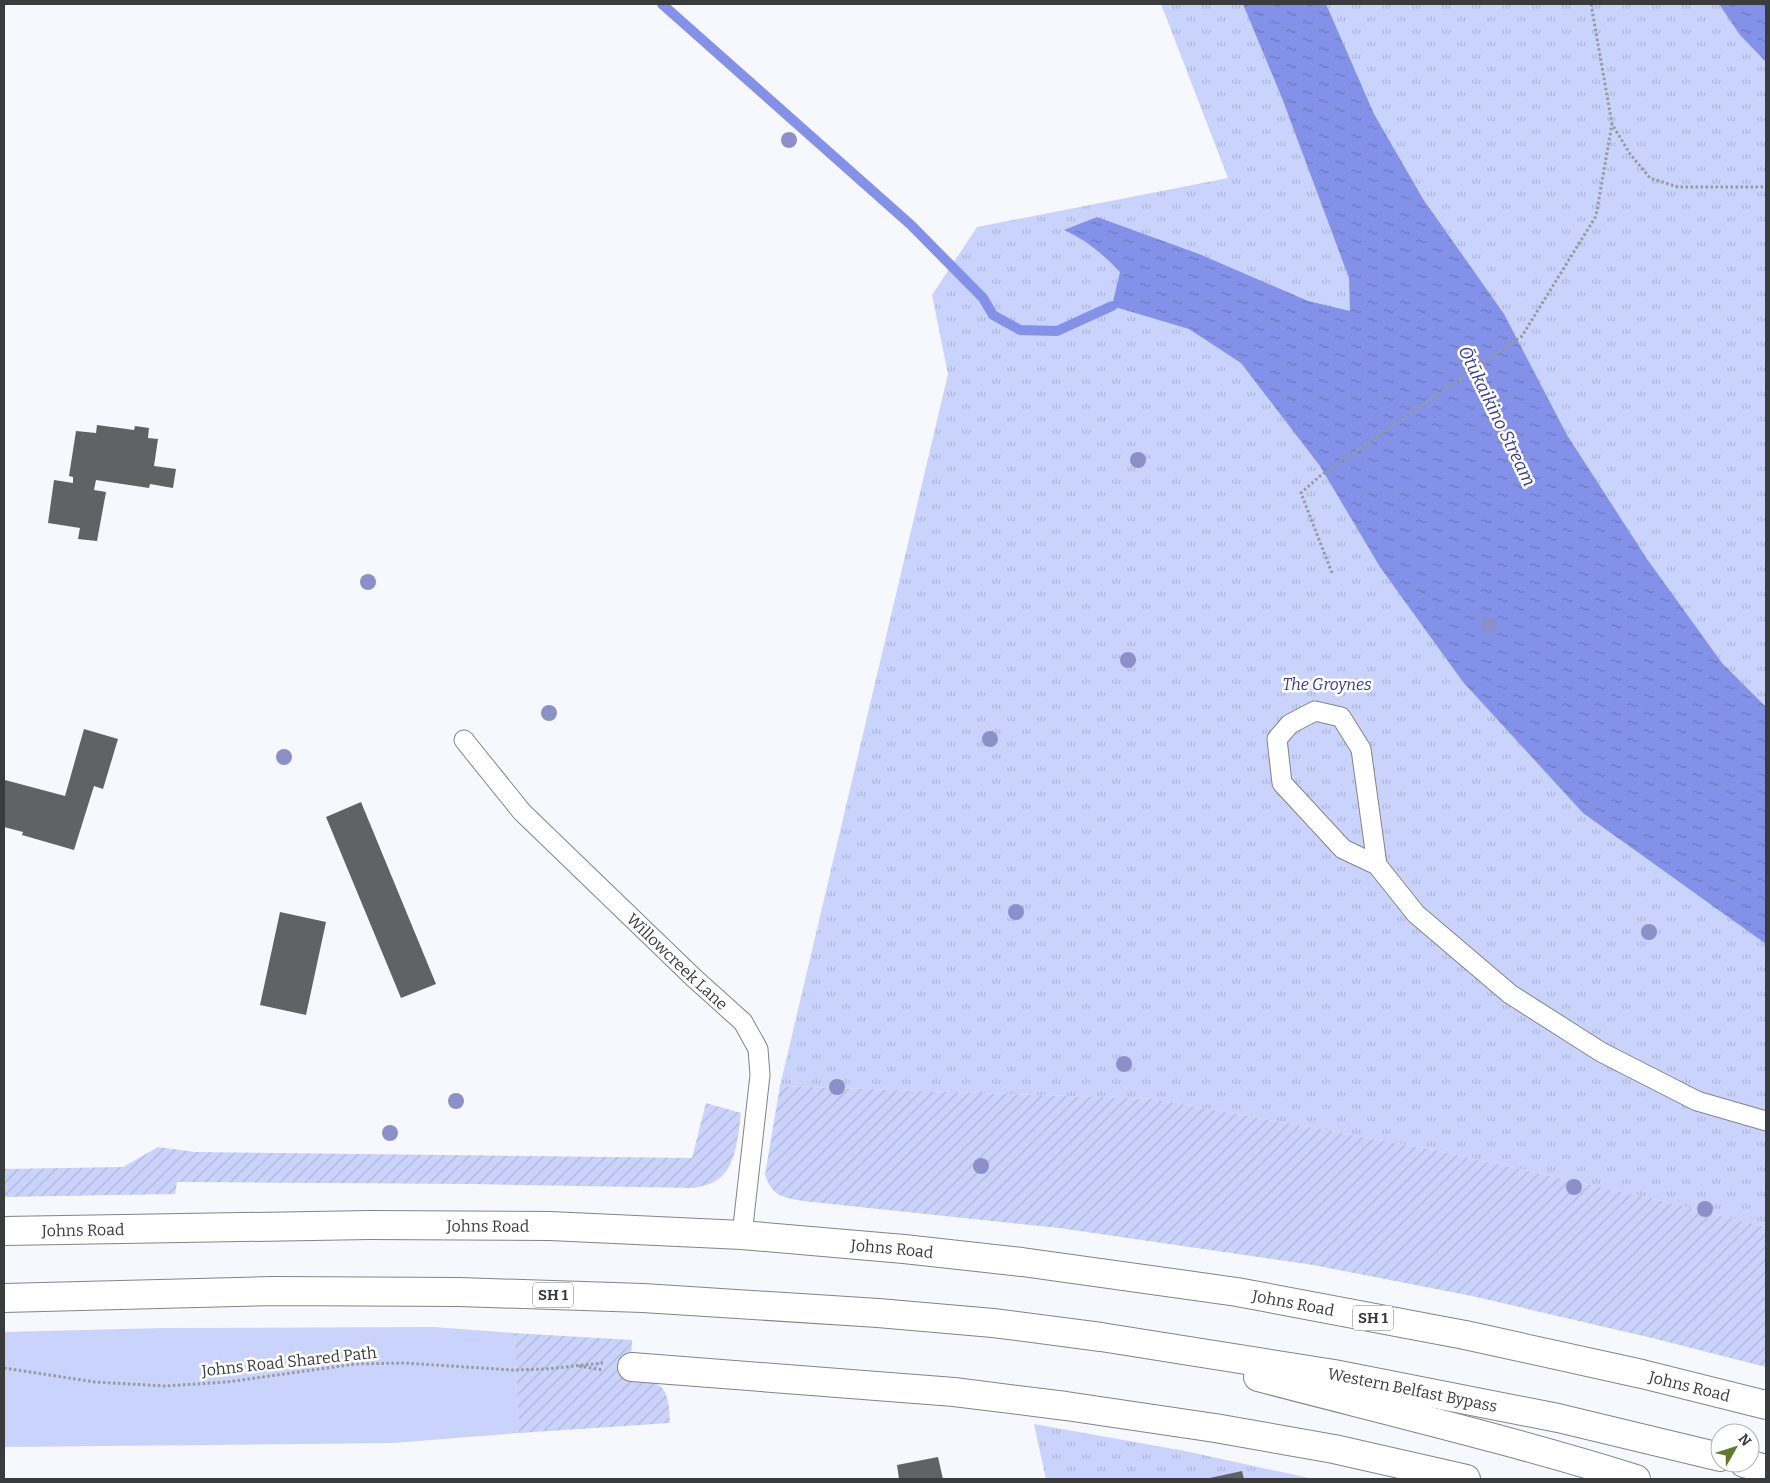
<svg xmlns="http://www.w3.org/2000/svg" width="1770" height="1483" viewBox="0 0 1770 1483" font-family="Bitter,serif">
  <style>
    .grass { fill: #cad3fb }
    .park { fill: url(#park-tufts) }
    .garden { fill: url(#garden-furrows) }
    .water { fill: url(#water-ripples) }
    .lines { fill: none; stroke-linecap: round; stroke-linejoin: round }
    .stream { stroke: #8391e8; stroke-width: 10 }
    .building { fill: #616266 }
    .lane-casing { stroke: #838488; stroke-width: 21 }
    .street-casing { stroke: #838488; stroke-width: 30 }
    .highway-casing { stroke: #838488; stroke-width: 30 }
    .path { stroke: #999a9e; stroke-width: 3; stroke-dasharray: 2.5 2.5; stroke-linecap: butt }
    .lane { stroke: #fff; stroke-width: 19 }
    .street { stroke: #fff; stroke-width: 28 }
    .highway { stroke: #fff; stroke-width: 28 }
    .tree { fill: #8d8fc8 }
    .labels { text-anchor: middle; stroke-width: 5; stroke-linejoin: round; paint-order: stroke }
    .shield { fill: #fff; stroke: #757677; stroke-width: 1 }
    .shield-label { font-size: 15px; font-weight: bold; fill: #3a3b3d }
    .park-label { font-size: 16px; font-style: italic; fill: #36399d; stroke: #fff }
    .street-label { font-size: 16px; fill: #3a3b3d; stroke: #fff }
    .water-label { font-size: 18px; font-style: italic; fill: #383b9f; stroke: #fff }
  </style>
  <defs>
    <pattern id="park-tufts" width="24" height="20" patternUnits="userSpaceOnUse" patternTransform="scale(1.25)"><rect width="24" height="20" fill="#cad3fb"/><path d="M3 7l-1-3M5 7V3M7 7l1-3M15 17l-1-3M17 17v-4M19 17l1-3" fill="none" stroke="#aeb6d8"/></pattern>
    <pattern id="garden-furrows" width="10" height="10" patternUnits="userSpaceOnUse" patternTransform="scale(1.25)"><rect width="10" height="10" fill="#cad3fb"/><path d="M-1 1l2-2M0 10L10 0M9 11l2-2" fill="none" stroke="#aeb6d8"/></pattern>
    <pattern id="water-ripples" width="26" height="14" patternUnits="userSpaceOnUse" patternTransform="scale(1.25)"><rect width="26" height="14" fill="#8391e8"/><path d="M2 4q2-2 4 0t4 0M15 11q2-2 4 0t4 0" fill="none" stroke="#6c78bd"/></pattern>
  </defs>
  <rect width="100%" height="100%" fill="#f7f8fd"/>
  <!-- grass -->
  <path class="grass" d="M434 1327 514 1333 519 1433 393 1443 4 1447V1332L164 1328Z"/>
  <!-- park -->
  <path class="park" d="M1161 4H1766V1227L1658 1200 1435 1150 1154 1099 780 1086 948 374 932 295 977 227 1228 178Z
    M1034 1424 1185 1451 1314 1479H1046Z"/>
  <!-- garden -->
  <path class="garden" d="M780 1086 1154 1099 1435 1150 1658 1200 1766 1227V1367L1652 1338 1472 1296 1313 1265 1059 1228 803 1201C782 1197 773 1197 765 1175Z
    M706 1103 741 1113C738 1134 737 1168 716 1181 709 1185 701 1186 694 1188L472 1184 177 1182 175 1194 4 1197V1169L123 1167 158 1147 195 1152 692 1158Z
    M514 1333 632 1340 630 1381C637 1381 648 1380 655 1383 670 1389 669 1410 670 1423L519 1433Z"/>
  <!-- water -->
  <path class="water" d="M1243 4H1326L1374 114 1423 199 1504 314 1567 435 1647 559 1722 663 1766 707V944L1583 813 1463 682 1380 567 1320 466 1241 363 1189 329 1112 306 1120 272C1103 254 1086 240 1064 230L1097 217 1199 254 1308 301 1350 311 1349 278 1282 98Z
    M1719 4H1766V62L1740 35Z"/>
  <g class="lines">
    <!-- stream -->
    <path class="stream" d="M662 4 911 225 983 298 993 315 1020 330 1057 331 1112 306"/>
  </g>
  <!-- building -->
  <path class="building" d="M97 425 134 430 135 426 149 428 148 438 158 439 154 466 176 469 173 488 150 484 149 488 96 480 94 490 106 492 97 541 78 539 80 528 48 523 54 480 73 483V477L69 476 76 431 96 433Z
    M84 729 118 739 103 789 94 786 74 850 22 835 23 832 4 827V785L5 780 65 796Z
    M361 802 436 984 401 998 326 817Z
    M280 912 326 922 306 1015 260 1005Z
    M938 1457 943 1479H899L897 1465Z
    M1242 1471 1244 1479H1210V1478Z"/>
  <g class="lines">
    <defs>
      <g id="lane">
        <path id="s1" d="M464 740 522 812 694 978 743 1022 758 1049 760 1075 742 1235"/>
        <path d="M1377 865 1361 749 1341 717 1315 711 1290 724 1277 739 1282 783 1343 849 1377 865 1416 914 1510 994 1601 1052 1697 1101 1766 1121"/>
      </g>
      <path id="street" d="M632 1367 954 1392 1066 1406 1215 1428 1334 1449 1466 1479"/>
      <g id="highway">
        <path id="s2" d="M4 1231 370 1225 550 1226 742 1235 904 1249 1022 1262 1237 1292 1465 1335 1642 1374 1766 1405"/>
        <path id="s3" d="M4 1298 272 1291 459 1292 643 1298 878 1313 993 1323 1101 1337 1334 1374 1558 1418 1720 1457"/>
        <path d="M1258 1377C1384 1410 1511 1440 1636 1479"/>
        <path d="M1744 1463 1766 1469"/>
      </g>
    </defs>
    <!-- lane casing -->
    <use href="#lane" class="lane-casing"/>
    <!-- street casing -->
    <use href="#street" class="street-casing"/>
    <!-- highway casing -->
    <use href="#highway" class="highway-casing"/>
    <!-- path -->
    <path class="path" d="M1591 4 1612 124 1630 154 1650 178 1678 187H1766
      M1332 573 1301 493 1320 476 1522 336 1596 216 1612 124
      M579 1366 603 1370
      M4 1368 95 1382 165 1386 227 1382 355 1364 404 1363 513 1370 546 1369 603 1363"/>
    <!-- lane -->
    <use href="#lane" class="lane"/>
    <!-- street -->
    <use href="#street" class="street"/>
    <!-- highway -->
    <use href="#highway" class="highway"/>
  </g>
  <!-- trees -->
  <g class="tree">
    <circle cx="789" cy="140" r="8"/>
    <circle cx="1138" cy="460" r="8"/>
    <circle cx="368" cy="582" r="8"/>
    <circle cx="1489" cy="625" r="8"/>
    <circle cx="1128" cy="660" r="8"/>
    <circle cx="549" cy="713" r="8"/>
    <circle cx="990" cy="739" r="8"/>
    <circle cx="284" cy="757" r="8"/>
    <circle cx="1016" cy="912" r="8"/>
    <circle cx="1649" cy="932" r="8"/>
    <circle cx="1124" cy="1064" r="8"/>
    <circle cx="837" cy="1087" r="8"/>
    <circle cx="456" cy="1101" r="8"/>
    <circle cx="390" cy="1133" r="8"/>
    <circle cx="981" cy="1166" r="8"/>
    <circle cx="1574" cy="1187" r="8"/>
    <circle cx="1705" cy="1209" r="8"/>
  </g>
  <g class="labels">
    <!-- shield labels -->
    <g class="shield">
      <rect x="533" y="1282.5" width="40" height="25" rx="4"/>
      <rect x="1353" y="1305.5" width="40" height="25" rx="4"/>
    </g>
    <g class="shield-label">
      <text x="553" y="1300">SH 1</text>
      <text x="1373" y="1323">SH 1</text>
    </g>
    <!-- park labels -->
    <g class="park-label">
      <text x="1327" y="690">The Groynes</text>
    </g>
    <!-- street labels -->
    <g class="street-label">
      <text dy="6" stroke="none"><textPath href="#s1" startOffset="308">Willowcreek Lane</textPath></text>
      <text dy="6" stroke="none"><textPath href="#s2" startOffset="484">Johns Road</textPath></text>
      <text dy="6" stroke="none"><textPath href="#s2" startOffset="79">Johns Road</textPath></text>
      <text dy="6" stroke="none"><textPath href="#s2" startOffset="889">Johns Road</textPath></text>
      <text dy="6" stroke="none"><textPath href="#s2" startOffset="1294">Johns Road</textPath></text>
      <text transform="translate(289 1361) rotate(-6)" y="6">Johns Road Shared Path</text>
      <text dy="6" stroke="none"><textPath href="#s2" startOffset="1699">Johns Road</textPath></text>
      <text dy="6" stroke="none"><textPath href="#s3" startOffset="1415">Western Belfast Bypass</textPath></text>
    </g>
    <!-- water labels -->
    <g class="water-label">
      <text transform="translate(1497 416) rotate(64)" y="6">Ōtūkaikino Stream</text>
    </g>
  </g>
  <!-- border -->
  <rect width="1770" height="1483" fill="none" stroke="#3a3b3d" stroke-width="10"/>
  <!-- north arrow -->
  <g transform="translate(1735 1448) rotate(51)"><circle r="24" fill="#ffffff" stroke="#b0b1b1"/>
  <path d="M0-4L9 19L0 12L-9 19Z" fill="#607a2d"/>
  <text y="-8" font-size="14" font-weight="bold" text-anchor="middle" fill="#3a3b3d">N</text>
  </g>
</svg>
